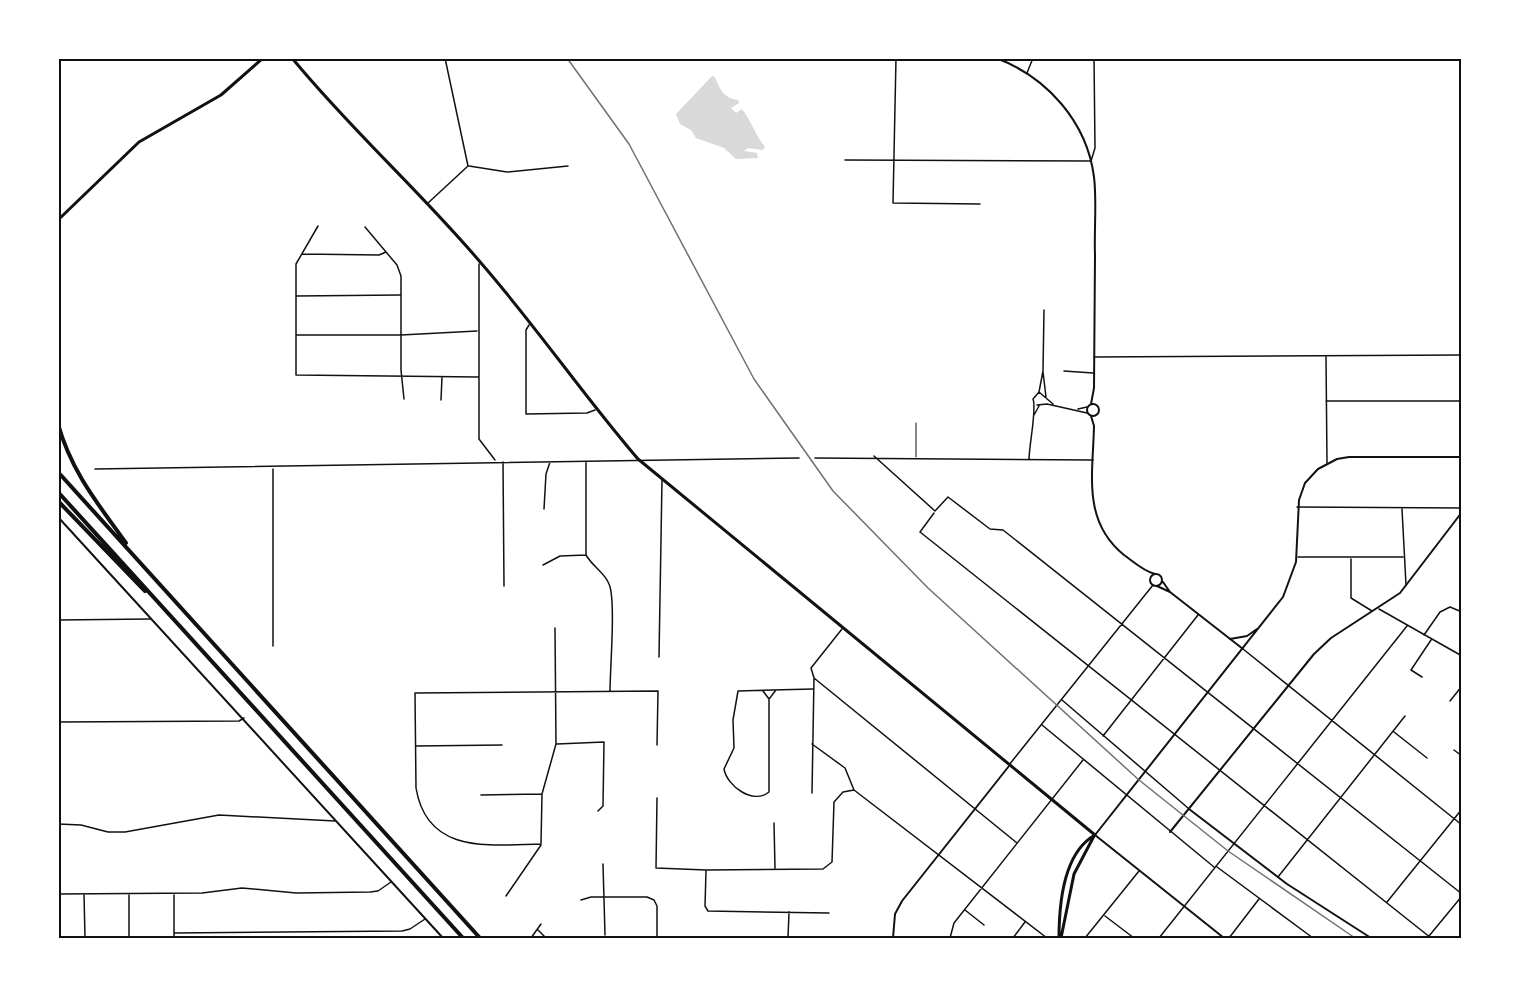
<svg xmlns="http://www.w3.org/2000/svg" width="1520" height="997" viewBox="0 0 1520 997" font-family="Overpass,sans-serif">
  <style>
    .water { fill: #d9d9d9 }
    .lines { fill: none; stroke-linecap: round; stroke-linejoin: round }
    .service { stroke: #111; stroke-width: 1 }
    .minor { stroke: #111; stroke-width: 1.5 }
    .tertiary { stroke: #111; stroke-width: 2 }
    .secondary { stroke: #111; stroke-width: 2 }
    .primary { stroke: #111; stroke-width: 3 }
    .motorway { stroke: #111; stroke-width: 4 }
    .rail { stroke: #707070; stroke-width: 1.5 }
    .neatline { fill: none; stroke: #111; stroke-width: 2 }
  </style>
  <rect width="100%" height="100%" fill="#fff"/>
  <!-- water -->
  <path class="water" d="M712 76 715 77C720 90 724 98 738 100L739 103 731 108 736 113 742 109C752 122 755 135 765 147L763 150 748 148 744 151 757 153 758 158 736 159 724 148 696 138 691 130 680 124 676 114Z"/>
  <g class="lines">
    <!-- service -->
    <path class="service" d="M916 423V457"/>
    <!-- minor -->
    <path class="minor" d="M896 58 893 203 980 204
      M1027 73 1033 58
      M845 160 1091 161 1095 148 1094 58
      M469 166 507 172 568 166
      M428 203 468 166 445 58
      M318 226 296 264V375L478 377
      M365 227 397 265 401 276V370L404 399
      M302 254 379 255 386 252
      M479 264V439L495 460
      M296 296 400 295
      M529 325 526 330V414L587 413 595 410
      M296 335H401L477 331
      M1094 357 1462 355
      M1326 357 1327 463
      M1064 371 1093 373
      M1043 372 1046 397
      M1039 392 1053 404
      M441 400 442 377
      M1326 401H1462
      M1037 405 1047 404 1087 413
      M1078 409 1087 407
      M1034 415 1039 406
      M874 456 935 511 948 497 990 529 1003 530 1462 894
      M815 458 1093 460
      M1029 460C1029 445 1037 409 1033 399L1039 392 1043 371 1044 310
      M503 462 504 586
      M586 462V555C593 567 605 573 609 584 616 599 610 669 610 691
      M95 469 799 458
      M273 469V646
      M1297 507 1462 508
      M544 509 546 474 550 462
      M1402 509 1406 585
      M934 513 920 532 1431 938
      M1298 557H1403
      M1351 559V598L1372 611
      M543 565 560 556 586 555
      M1379 609 1462 656
      M58 620 150 619
      M555 628 556 744 542 794 541 844C490 845 427 855 416 788L415 693 658 691 657 745
      M1424 635 1440 612 1450 607 1462 612
      M1243 649 1462 825
      M659 657 662 480
      M1422 677 1411 670 1431 640
      M814 678 1017 843
      M776 690 769 699V792C753 805 727 786 724 769L734 748 733 720 738 691 813 689
      M763 691 769 699
      M1062 700 1188 808
      M1450 701 1462 686
      M58 722 239 721 244 718
      M1042 725 1214 867
      M1394 732 1427 758
      M1103 736 1198 615
      M557 744 604 742 603 806 598 811
      M812 744 845 768 854 790 1047 938
      M416 746 502 745
      M1454 750 1462 756
      M1009 765 1153 585
      M812 793 814 678 811 668 842 629
      M481 795 542 794
      M657 798 656 868 706 870 823 869 832 862 834 802 843 792 854 790
      M774 823 775 868
      M58 824 81 825 108 832H125L219 815 335 821
      M603 864 605 935
      M1217 867 1313 938
      M706 871 705 906 708 911 829 913
      M1278 877 1405 716
      M58 894 202 893 242 888 296 893 370 892 378 891 391 882
      M84 894 85 938
      M129 895V938
      M174 895V938
      M506 896 541 845
      M581 900 591 897H647L654 900 657 906V938
      M1387 902 1462 809
      M965 910 984 925
      M1105 916 1134 938
      M538 930 546 938
      M174 933 402 931 410 929 425 919
      M1429 936 1462 896
      M531 938 541 924
      M788 938 789 912
      M950 938 954 923 1083 760
      M1013 938 1025 922
      M1085 938 1139 871
      M1159 938 1407 626
      M1229 938 1259 899"/>
    <!-- tertiary -->
    <path class="tertiary" d="M996 58C1047 77 1087 122 1094 177 1097 202 1094 229 1095 255 1095 299 1094 343 1094 388L1091 404
      M1087 410a6 6 0 1 1 12 0a6 6 0 1 1-12 0Z
      M1091 416 1094 426C1093 474 1082 521 1124 555 1134 562 1143 571 1155 574
      M58 517 443 938
      M1150 580a6 6 0 1 1 12 0a6 6 0 1 1-12 0Z
      M1163 582 1170 592
      M1157 586 1170 592 1243 649
      M1189 809 1287 884 1371 938
      M1170 832 1314 654 1331 638 1400 593 1462 512
      M893 938 895 914 902 901 1009 766"/>
    <!-- secondary -->
    <path class="secondary" d="M1230 639 1247 636 1257 629
      M1224 938 1095 835 1283 597 1296 562 1299 500 1305 483 1318 469 1337 459 1349 457H1462"/>
    <!-- primary -->
    <path class="primary" d="M292 58C351 130 421 192 481 263 536 326 583 395 638 459L1095 835
      M58 220 139 142 221 95 263 58
      M1059 938C1059 905 1063 853 1095 835
      M1061 938 1074 874 1094 836"/>
    <!-- motorway -->
    <path class="motorway" d="M58 424C71 471 98 504 126 543
      M58 472 480 938
      M58 492 463 938
      M58 501 145 591"/>
    <!-- rail -->
    <path class="rail" d="M567 58 629 144 754 379 833 491 928 588 1139 780 1228 851 1355 938"/>
  </g>
  <!-- border -->
  <rect width="1520" height="997" fill="none" stroke="#ffffff" stroke-width="120"/>
  <rect x="60" y="60" width="1400" height="877" class="neatline"/>
</svg>
